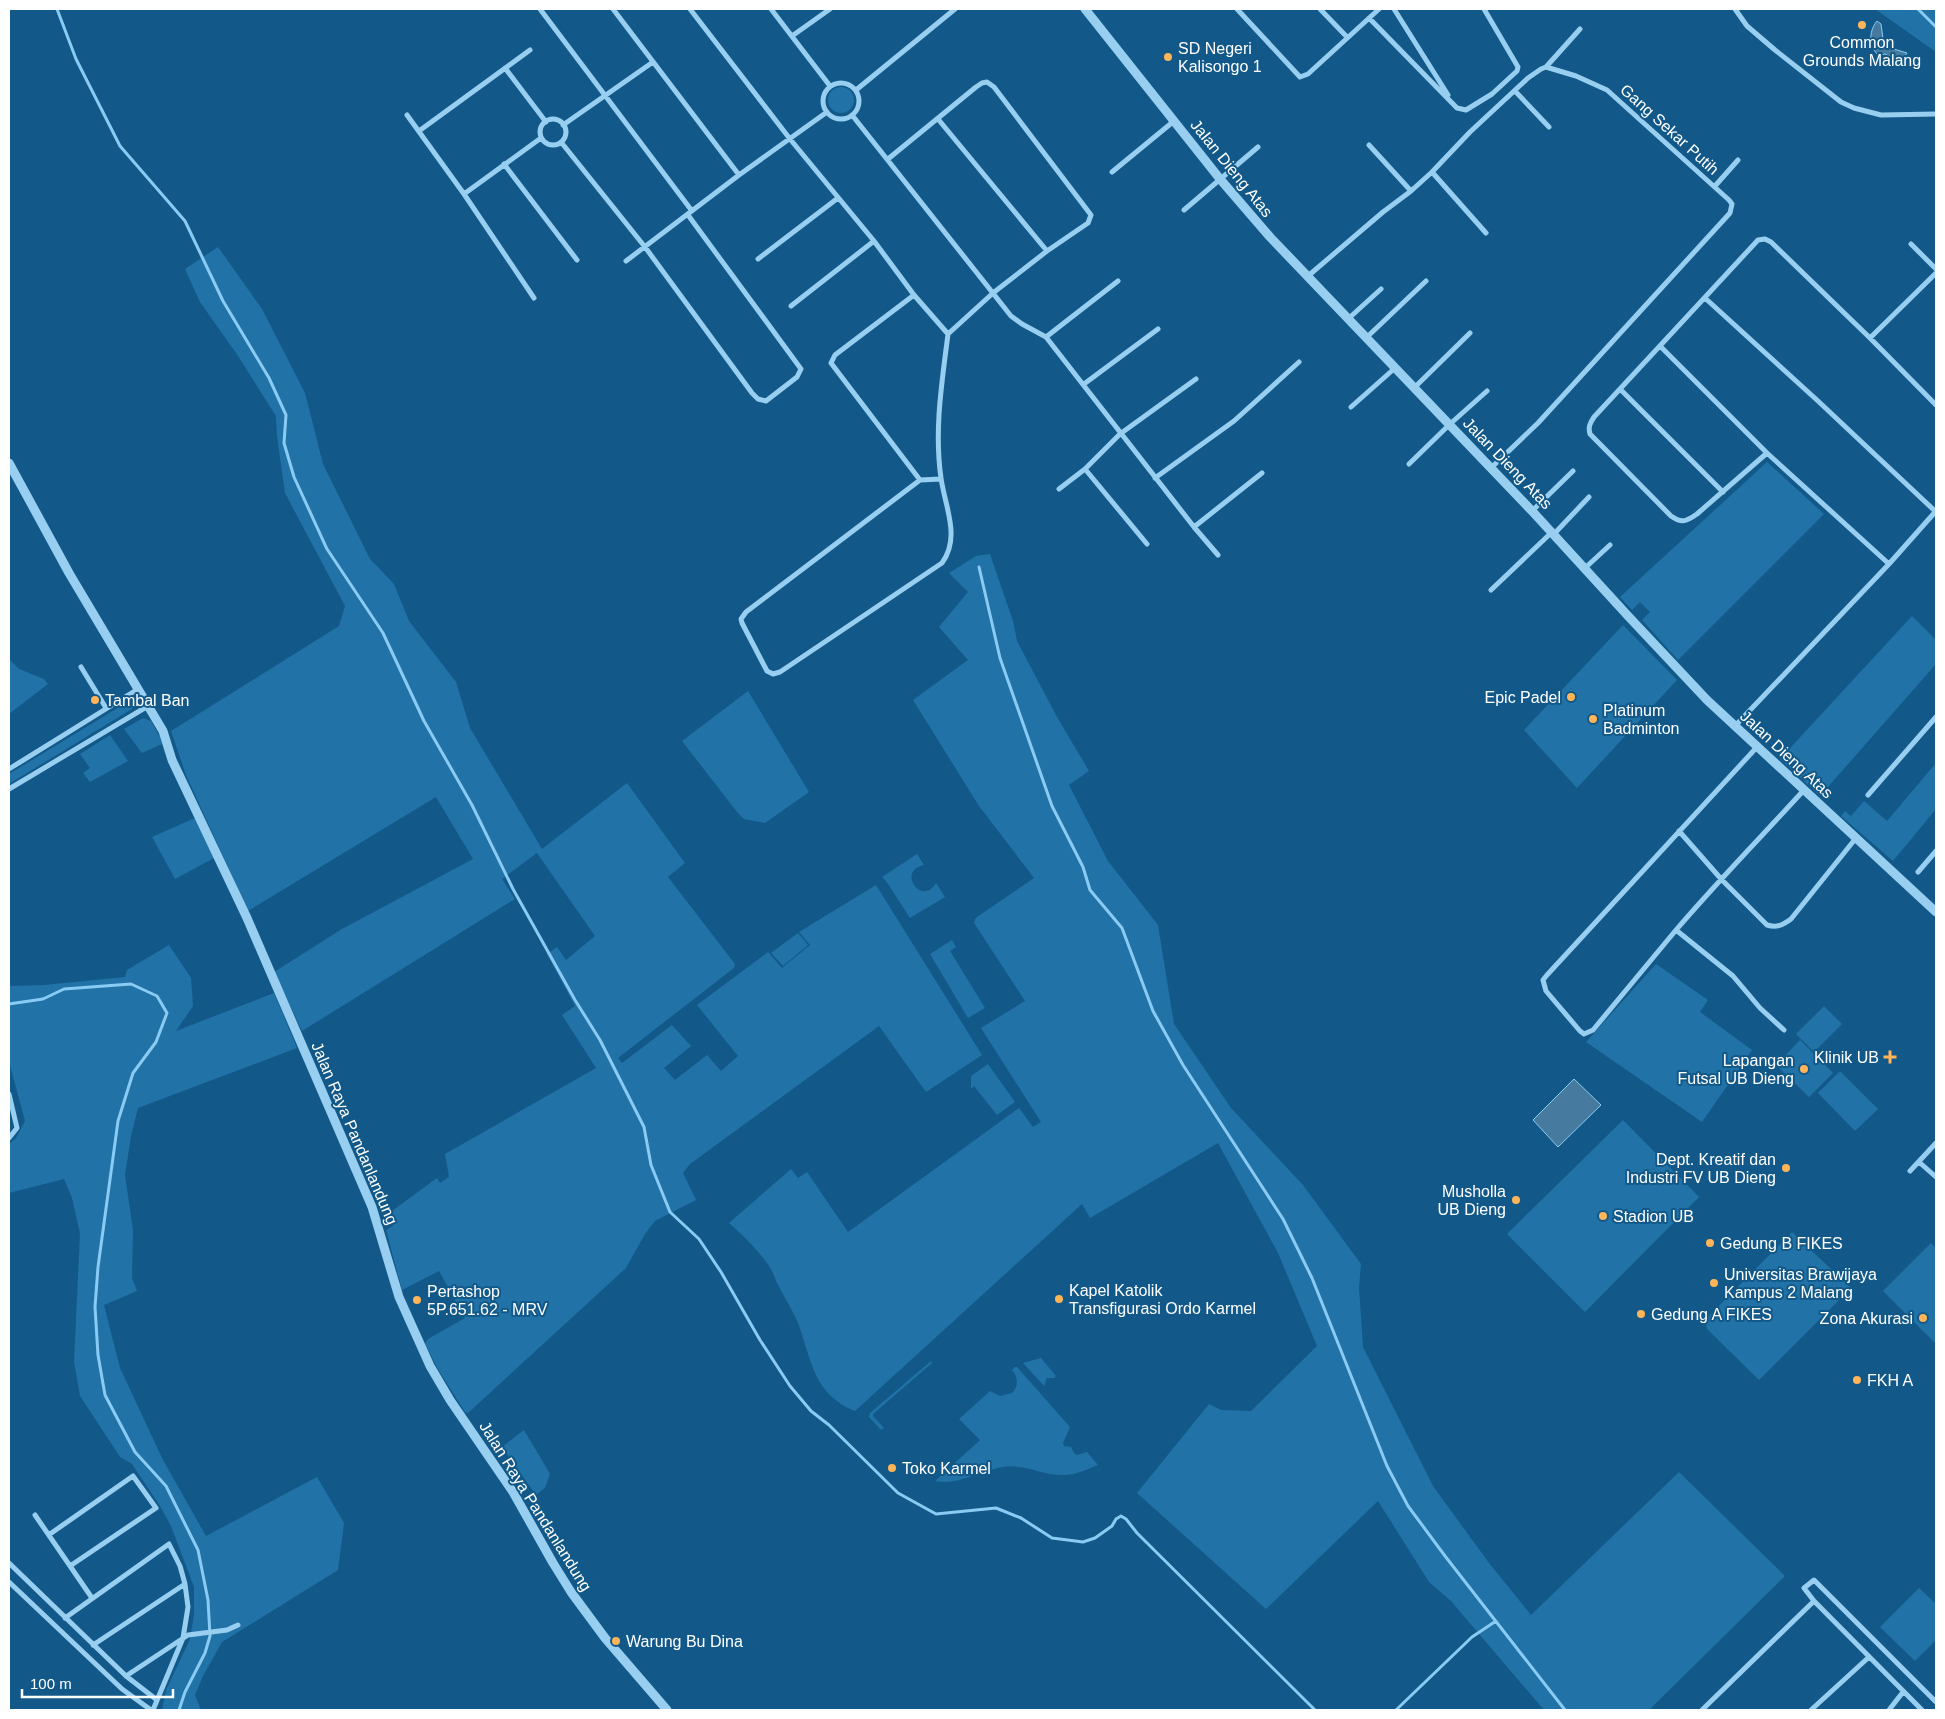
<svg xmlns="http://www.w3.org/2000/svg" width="1945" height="1719" viewBox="0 0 1945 1719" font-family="Arial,sans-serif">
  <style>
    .green { fill: #2172a7 }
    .water { fill: #467a9e; stroke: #8acbf4 }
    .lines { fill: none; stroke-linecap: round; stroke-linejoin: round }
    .stream { stroke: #8acbf4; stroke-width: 3 }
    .minor { stroke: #98cef0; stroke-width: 5 }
    .tertiary { stroke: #98cef0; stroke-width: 9 }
    .poi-dot { fill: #ffb558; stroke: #125989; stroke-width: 2 }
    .labels { text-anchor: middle; stroke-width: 4; stroke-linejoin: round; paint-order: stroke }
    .poi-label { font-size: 16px; fill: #fff; stroke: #125989; text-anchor: start }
    .street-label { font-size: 16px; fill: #fff; stroke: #125989 }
  </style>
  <rect width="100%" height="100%" fill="#125989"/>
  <!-- green -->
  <path class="green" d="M1875 9H1936V52Z
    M828 100a13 13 0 1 1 26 0a13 13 0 1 1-26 0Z
    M218 247 262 309 305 393 323 464 370 559 394 584 409 621 456 682 470 728 542 849 627 783 685 863 668 877 735 964 734 968 618 1058 622 1063 672 1025 691 1046 664 1068 675 1080 707 1055 721 1071 738 1056 697 1005 768 952 782 968 810 945 799 932 876 885 982 1055 926 1092 879 1026 690 1164 683 1173 696 1200 655 1221 645 1234 626 1268 468 1413 465 1412 439 1371 425 1344 428 1339 465 1318 439 1271 402 1290 386 1230 393 1226 388 1214 437 1178 440 1183 449 1177 445 1154 596 1068 562 1015 575 1006 547 954 557 947 566 960 595 936 537 853 502 879 515 899 302 1031 274 972 342 929 473 859 436 797 248 911 186 775 171 731 339 626 345 606 285 493 277 436 276 416 238 356 200 302 185 269Z
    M1767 462 1824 514 1678 660 1642 620 1650 612 1640 602 1632 610 1620 597Z
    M990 554 1013 621 1017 641 1057 717 1089 771 1069 785 1108 861 1158 925 1174 1024 1231 1108 1303 1185 1361 1264 1359 1288 1363 1347 1433 1486 1489 1563 1531 1615 1679 1472 1785 1576 1649 1710H1544L1451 1601 1429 1582 1378 1501 1266 1609 1137 1493 1209 1404 1221 1410 1251 1411 1317 1346 1278 1253 1218 1143 1090 1218 1082 1204 855 1411C813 1394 812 1361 798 1323 792 1309 783 1295 776 1281 772 1263 743 1235 729 1223L791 1169 798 1178 807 1172 848 1232 1019 1108 1033 1127 1041 1122 981 1028 1025 1001 974 923 975 919 977 917 1034 878 979 806 913 700 968 660 939 627 968 592 949 573 976 556Z
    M1912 616 1936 640V664L1820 796 1780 759Z
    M1623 625 1677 680 1577 788 1524 730Z
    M9 659 19 669 44 679 48 684 9 714Z
    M748 691 809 792 765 823 744 819 737 812 682 741Z
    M129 701 135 702V705L132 709 9 784V774Z
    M143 718 151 721 160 737 162 744 142 753 124 729Z
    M110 735 128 761 90 782 83 773 90 768 80 754Z
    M1936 763V809L1893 861 1841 816 1845 811 1851 816 1864 801 1887 821Z
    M195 818 214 858 175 879 152 837Z
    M917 854 924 865C896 871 922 907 936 883L945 897 910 918 886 881 882 877Z
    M798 933 808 945 783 966 771 953Z
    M952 940 956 947 950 951 985 1008 968 1018 930 954Z
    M169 945 191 978 193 1006 176 1031 274 993 297 1048 138 1108 131 1136 125 1175 133 1230 132 1278 137 1291 104 1305 120 1368 163 1460 206 1536 317 1477 344 1523 338 1570 222 1642 203 1676 195 1695 201 1710H162L166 1690 190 1639 194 1614V1587L171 1526 160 1506 132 1464 120 1457 80 1396 74 1362 80 1233 72 1198 64 1179 9 1193V1144L16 1138 25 1121 9 1062V986L44 985 125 977 127 970Z
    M1656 964 1708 1000 1700 1012 1752 1050 1702 1122 1586 1042Z
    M1824 1006 1842 1024 1814 1052 1796 1034Z
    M1800 1040 1833 1073 1809 1097 1776 1065Z
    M988 1064 1015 1102 997 1115 974 1086 971 1089V1076Z
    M1840 1071 1878 1109 1855 1131 1818 1093Z
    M1623 1120 1699 1197 1585 1312 1507 1234Z
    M1792 1232 1851 1288 1759 1380 1707 1329 1706 1324 1708 1317Z
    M1931 1243 1936 1248V1344L1883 1291Z
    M1041 1358 1056 1376 1054 1378H1047L1044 1386 1023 1363Z
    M931 1361 932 1363 873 1414V1416L884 1428 881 1430 869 1417 870 1413Z
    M1015 1367H1017L1070 1427 1063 1443 1064 1446 1071 1447 1074 1453 1077 1455 1087 1452 1098 1465C1088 1469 1075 1475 1065 1475 1042 1476 1028 1464 1003 1467 981 1470 958 1486 935 1481L980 1440 959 1419 990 1391 1000 1396 1012 1393C1019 1386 1018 1377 1012 1370Z
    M524 1430 550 1474 545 1488 536 1495 502 1447Z
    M1919 1588 1936 1604V1640L1915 1661 1880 1627Z"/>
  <!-- water -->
  <path class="water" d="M1877 21 1881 24 1884 46 1907 53 1901 61 1892 63 1891 57 1885 54 1879 56C1869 47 1868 32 1877 21Z
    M1574 1079 1601 1105 1558 1147 1533 1120Z"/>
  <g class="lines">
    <!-- stream -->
    <path class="stream" d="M57 9 76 59 120 146 185 221 223 301 269 378 286 415 284 443 294 477 327 549 383 633 424 721 472 805 513 889 575 1000 600 1040 644 1127 651 1165 670 1212 699 1239 721 1272 760 1340 790 1386 811 1411 829 1425 898 1493 936 1514 996 1508 1021 1518 1052 1538 1083 1542 1095 1538 1112 1526 1116 1519 1121 1516 1126 1519 1137 1533 1315 1710
      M1918 9 1936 27
      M979 567 1000 658 1052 806 1083 867 1090 890 1122 928 1153 1011 1183 1065 1283 1219 1312 1278 1387 1466 1408 1506 1445 1556 1565 1710
      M9 1004 43 999 64 989 131 984 157 996 167 1013 156 1042 133 1073 118 1121 98 1267 95 1307 98 1355 105 1395 135 1452 166 1486 198 1550 208 1600 210 1636 205 1653 185 1692 179 1710
      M1396 1710 1472 1637 1496 1621"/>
    <!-- minor -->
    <path class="minor" d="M540 9 692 211
      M613 9 739 175 827 112
      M690 9 790 139 874 241 791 306
      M771 9 830 86
      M1237 9 1300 77 1308 74 1379 9
      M1320 9 1347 37
      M1394 9 1448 95
      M1735 9 1747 26 1775 50 1841 102 1854 108 1881 115 1936 114
      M1369 18 1457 108 1466 110 1492 94 1517 71 1518 67 1484 9
      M792 36 830 9
      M1546 67 1580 29
      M505 68 546 122
      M823 101a18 18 0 1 1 36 0a18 18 0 1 1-36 0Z
      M856 90 955 9
      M1515 91 1549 127
      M407 115 464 194 534 298
      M852 115 1011 316 1022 324 1046 337 1194 527 1218 555
      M938 119 1047 251
      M540 132a13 13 0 1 1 26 0a13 13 0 1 1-26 0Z
      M563 125 653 62
      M419 131 530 50
      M561 142 645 247 752 393 758 399 766 401 797 377 801 369 688 215
      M1369 145 1411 191
      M888 159 976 87 982 83 987 82 994 87 1091 215 1088 223 1047 251 993 293 948 334
      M504 164 577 260
      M1112 172 1174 121
      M1432 172 1486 233
      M1715 186 1738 160
      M464 194 541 138
      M1184 210 1258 147
      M874 241 914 295 948 334C942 382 934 430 941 478 945 507 961 537 942 563L780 672 773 674 767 671 742 623 741 619 746 612 920 480 941 479
      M1911 244 1936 269
      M758 259 838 198
      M626 261 739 175
      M1308 276 1383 212 1411 191 1432 172 1470 132 1528 78 1541 69 1546 67 1576 76 1607 90 1729 200 1732 204 1730 213 1538 423 1491 468
      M914 295 835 355 831 363 920 480
      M1705 298 1818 401 1936 512
      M1348 319 1381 289
      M1046 337 1118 281
      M1366 338 1426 281
      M1870 338 1936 273
      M1661 347 1767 453 1889 564 1735 726
      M1084 384 1158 329
      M1414 388 1470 333
      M1621 390 1723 492
      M1351 407 1395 368
      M1767 453 1697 514C1687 521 1682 524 1671 516L1590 434C1588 427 1590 423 1594 417L1758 240 1765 239 1771 242 1870 338 1936 405
      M1409 464 1450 424 1487 391
      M1085 469 1147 544
      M1155 478 1234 421 1299 362
      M1059 489 1085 469 1120 434 1196 379
      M1532 511 1573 471
      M1194 527 1262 473
      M1554 534 1589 497
      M1889 564 1936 511
      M1585 568 1610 545
      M1491 590 1552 532
      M81 667 106 708
      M9 769 138 689
      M9 789 148 706
      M1868 795 1936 717
      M1679 831 1722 880 1767 925C1777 928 1783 925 1791 919L1856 838
      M1918 872 1936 851
      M1676 930 1593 1030 1584 1034 1580 1031 1546 991 1543 980 1547 975 1757 747
      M1784 1030 1760 1008 1733 976 1676 930C1717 882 1761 837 1804 790
      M9 1094 17 1128 9 1138
      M1919 1162 1936 1177
      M1910 1171 1936 1143
      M35 1515 92 1598
      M50 1534 133 1476 156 1508 70 1566
      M9 1563 126 1676 157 1700
      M9 1582 122 1689 151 1710
      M65 1618 169 1544 180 1566 185 1584 93 1645
      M126 1676 188 1635 227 1630 238 1625
      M153 1710 183 1638 188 1607 185 1584
      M1702 1710 1814 1601
      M1811 1710 1869 1657
      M1889 1710 1903 1692
      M1922 1710 1814 1601 1804 1588 1814 1580 1936 1702"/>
    <!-- tertiary -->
    <path class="tertiary" d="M1085 9 1220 179 1270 237 1532 511 1629 617 1707 700 1936 912
      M9 463 69 573 163 731 172 760 247 918 372 1207 399 1297 430 1366 450 1400 513 1492 553 1563 571 1592 605 1638 667 1710"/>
  </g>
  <!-- markers -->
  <g class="poi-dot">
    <circle cx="1862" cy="25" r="5"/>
    <circle cx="1168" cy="57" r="5"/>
    <circle cx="1571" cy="697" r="5"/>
    <circle cx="95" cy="700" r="5"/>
    <circle cx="1593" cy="719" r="5"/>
    <path d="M1887.5 1049.5h5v5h5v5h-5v5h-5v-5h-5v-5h5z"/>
    <circle cx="1804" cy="1069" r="5"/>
    <circle cx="1786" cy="1168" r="5"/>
    <circle cx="1516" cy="1200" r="5"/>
    <circle cx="1603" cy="1216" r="5"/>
    <circle cx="1710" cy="1243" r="5"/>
    <circle cx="1714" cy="1283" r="5"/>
    <circle cx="1059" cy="1299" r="5"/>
    <circle cx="417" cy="1300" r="5"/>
    <circle cx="1641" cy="1314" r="5"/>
    <circle cx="1923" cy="1318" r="5"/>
    <circle cx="1857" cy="1380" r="5"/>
    <circle cx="892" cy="1468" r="5"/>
    <circle cx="616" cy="1641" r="5"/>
  </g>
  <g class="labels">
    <!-- poi labels -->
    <g class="poi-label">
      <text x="1862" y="48" text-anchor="middle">Common<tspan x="1862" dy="18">Grounds Malang</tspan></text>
      <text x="1178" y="54">SD Negeri<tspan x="1178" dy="18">Kalisongo 1</tspan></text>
      <text x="1561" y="703" text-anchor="end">Epic Padel</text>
      <text x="105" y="706">Tambal Ban</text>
      <text x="1603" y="716">Platinum<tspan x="1603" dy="18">Badminton</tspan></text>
      <text x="1879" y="1063" text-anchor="end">Klinik UB</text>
      <text x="1794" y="1066" text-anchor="end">Lapangan<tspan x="1794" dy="18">Futsal UB Dieng</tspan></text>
      <text x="1776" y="1165" text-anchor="end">Dept. Kreatif dan<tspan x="1776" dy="18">Industri FV UB Dieng</tspan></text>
      <text x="1506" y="1197" text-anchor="end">Musholla<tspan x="1506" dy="18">UB Dieng</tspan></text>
      <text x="1613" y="1222">Stadion UB</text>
      <text x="1720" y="1249">Gedung B FIKES</text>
      <text x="1724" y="1280">Universitas Brawijaya<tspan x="1724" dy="18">Kampus 2 Malang</tspan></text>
      <text x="1069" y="1296">Kapel Katolik<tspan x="1069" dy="18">Transfigurasi Ordo Karmel</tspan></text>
      <text x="427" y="1297">Pertashop<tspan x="427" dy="18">5P.651.62 - MRV</tspan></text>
      <text x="1651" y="1320">Gedung A FIKES</text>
      <text x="1913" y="1324" text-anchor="end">Zona Akurasi</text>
      <text x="1867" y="1386">FKH A</text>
      <text x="902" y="1474">Toko Karmel</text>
      <text x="626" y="1647">Warung Bu Dina</text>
    </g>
    <!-- street labels -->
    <g class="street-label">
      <text transform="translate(1670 129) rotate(42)" y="6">Gang Sekar Putih</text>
      <text transform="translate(1232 168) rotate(51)" y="6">Jalan Dieng Atas</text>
      <text transform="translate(1508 463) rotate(46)" y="6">Jalan Dieng Atas</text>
      <text transform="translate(1787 754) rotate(43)" y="6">Jalan Dieng Atas</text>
      <text transform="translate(355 1133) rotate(67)" y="6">Jalan Raya Pandanlandung</text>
      <text transform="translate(536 1506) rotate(58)" y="6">Jalan Raya Pandanlandung</text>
    </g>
  </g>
  <!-- border -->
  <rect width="1945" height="1719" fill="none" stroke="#ffffff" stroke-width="20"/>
  <!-- scale -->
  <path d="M22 1689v8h151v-8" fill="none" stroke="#ffffff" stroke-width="2.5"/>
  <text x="30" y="1689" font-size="15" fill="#ffffff" stroke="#125989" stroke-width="4" paint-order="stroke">100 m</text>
</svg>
